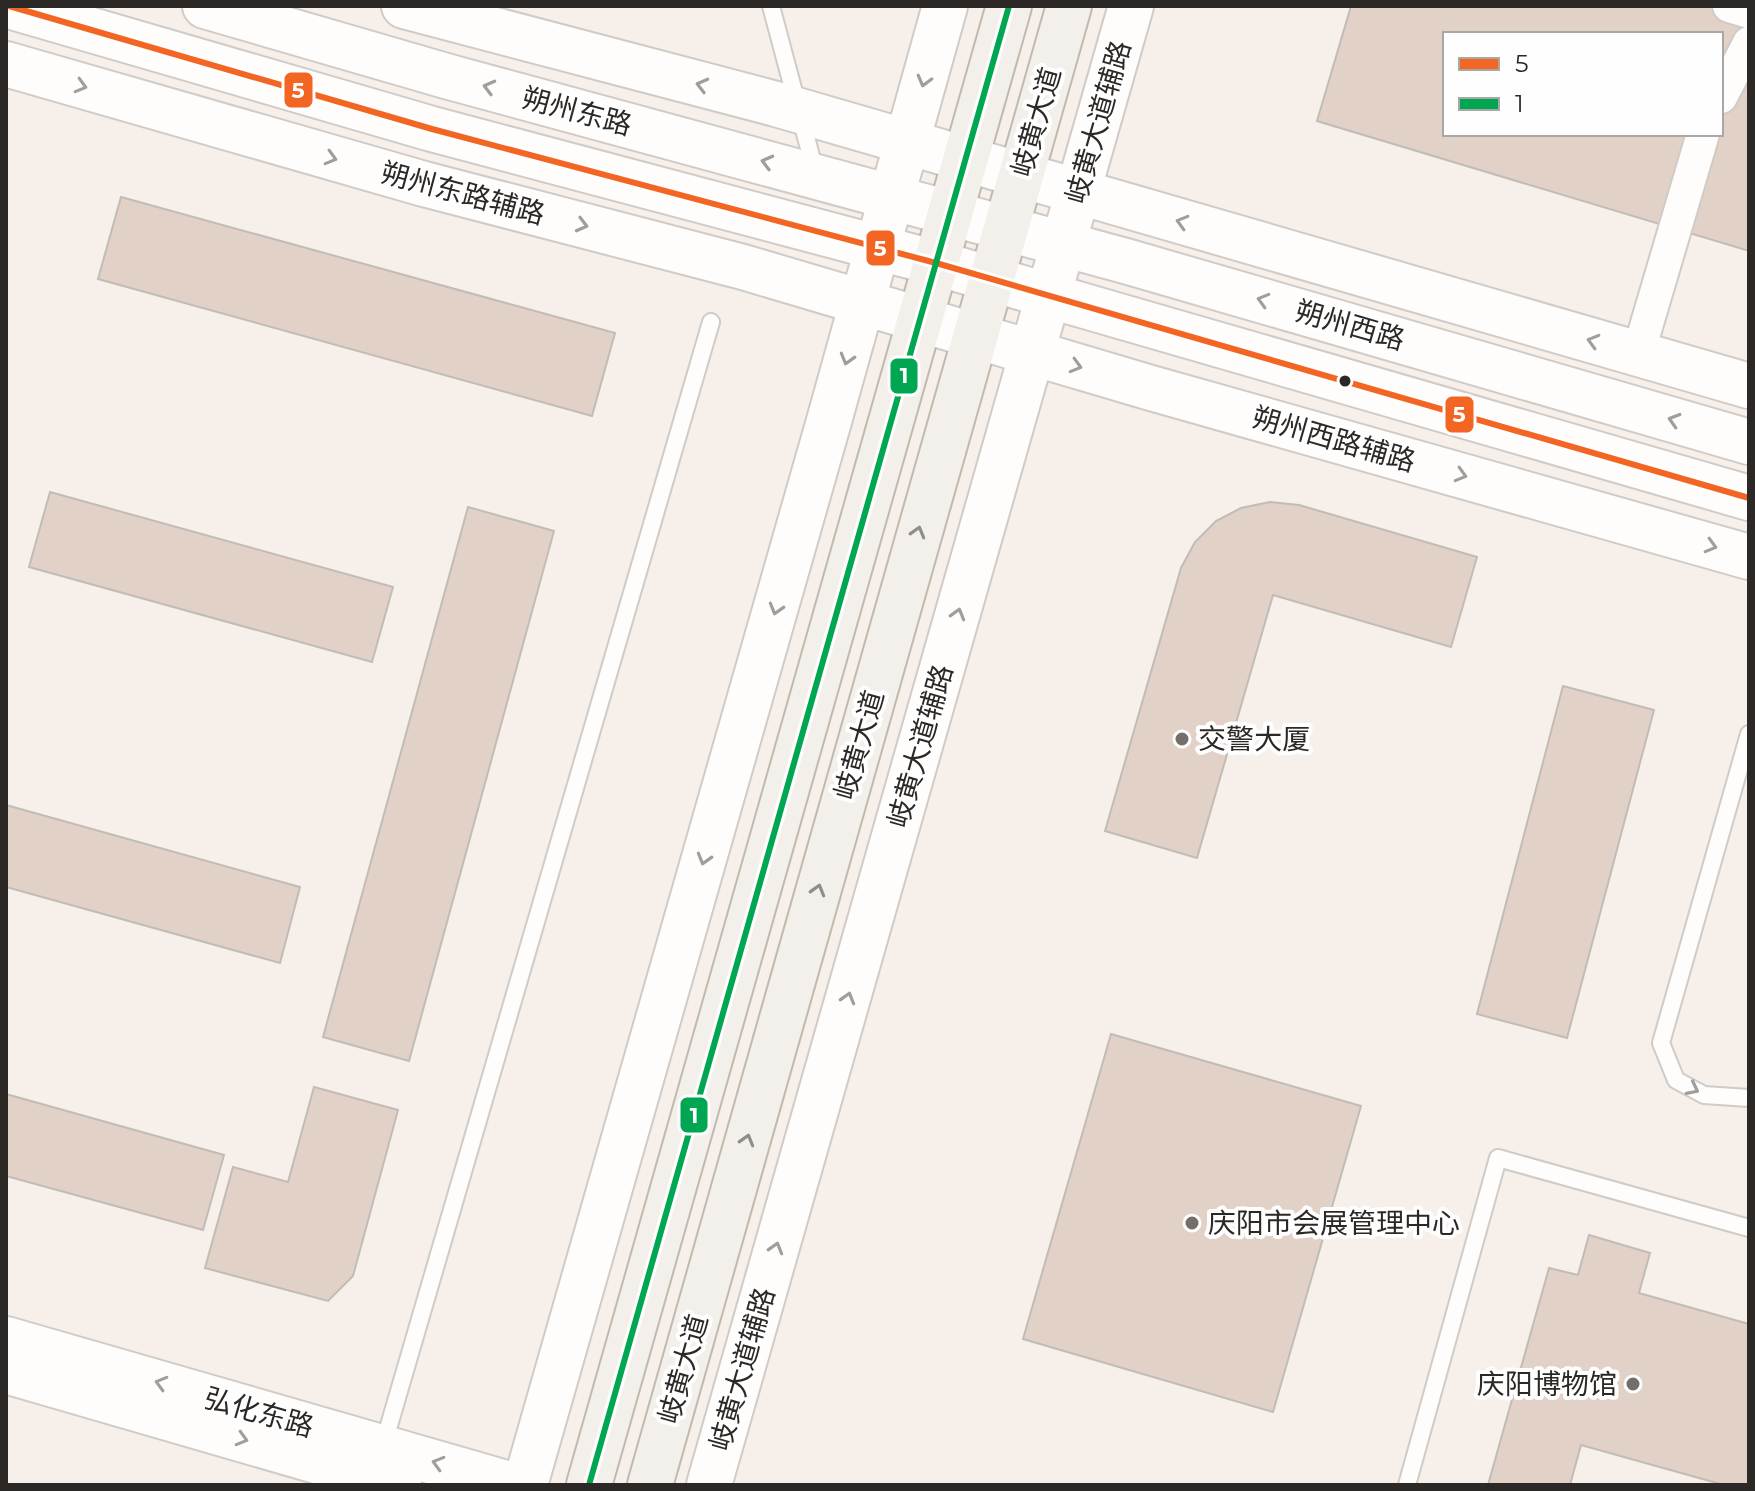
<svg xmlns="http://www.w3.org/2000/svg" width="1755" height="1491" viewBox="0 0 1755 1491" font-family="Montserrat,'Noto Sans SC',sans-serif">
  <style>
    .building { fill: #e2d1c6; stroke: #c1bcb8; stroke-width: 2; fill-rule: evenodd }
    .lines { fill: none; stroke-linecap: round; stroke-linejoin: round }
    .lane-casing { stroke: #d0cbc7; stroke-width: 20 }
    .street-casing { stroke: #d0cbc7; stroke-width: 36 }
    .secondary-casing { stroke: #d0cbc7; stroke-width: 48 }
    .primary-casing { stroke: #c0b9ae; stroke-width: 48 }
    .lane { stroke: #fefdfc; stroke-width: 16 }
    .street { stroke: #fefdfc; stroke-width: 32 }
    .secondary { stroke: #fefdfc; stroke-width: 44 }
    .primary { stroke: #f3f0eb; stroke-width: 44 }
    .bus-1-casing { stroke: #fefefe; stroke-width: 12 }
    .bus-2-casing { stroke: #fefefe; stroke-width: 12 }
    .bus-1 { stroke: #f26522; stroke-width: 6 }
    .bus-2 { stroke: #00a651; stroke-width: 6 }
    .oneway { stroke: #a09d9b }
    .oneway2 { stroke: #908c88 }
    .bus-dot { fill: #2c2825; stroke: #fefefe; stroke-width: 3 }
    .poi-dot { fill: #736e6a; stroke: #fefefe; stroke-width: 3 }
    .labels { text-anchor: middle; stroke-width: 8; stroke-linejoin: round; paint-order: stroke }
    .street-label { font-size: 28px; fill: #2c2825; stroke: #fefefe }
    .poi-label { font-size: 28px; fill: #2c2825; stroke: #fefefe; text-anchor: start }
    .line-badge { stroke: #fefefe; stroke-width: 3 }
    .badge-label { font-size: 22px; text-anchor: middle; font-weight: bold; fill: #fff }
  </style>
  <rect width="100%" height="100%" fill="#f6efea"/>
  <!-- building -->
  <path class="building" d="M1351 6H1749V251L1317 121ZM1445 34H1721V134H1445Z
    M121 197 615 333 592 416 98 279Z
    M50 492 393 587 372 662 29 567Z
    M1270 502 1299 505 1477 557 1451 647 1273 595 1197 858 1105 831 1181 568 1195 542 1216 521 1241 508Z
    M468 507 554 531 409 1061 323 1037Z
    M1563 686 1654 710 1567 1038 1477 1014Z
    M6 805 300 887 280 963 6 887Z
    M1111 1034 1361 1106 1273 1412 1023 1339Z
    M314 1087 398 1110 353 1276 328 1301 205 1268 233 1167 288 1182Z
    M6 1094 224 1155 203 1230 6 1176Z
    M1589 1235 1650 1253 1639 1293 1749 1324V1485H1724L1581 1445 1570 1485H1488L1549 1268 1578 1275Z"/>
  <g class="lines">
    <defs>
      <path id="lane" d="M771 6 815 171
        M1749 734 1661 1043 1676 1080 1704 1095 1749 1098
        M383 1446 711 322
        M1407 1485 1498 1158 1749 1228"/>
      <path id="street" d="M1729 6 1749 12
        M1721 97 1749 43
        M1638 354 1703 134"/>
      <path id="secondary" d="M9 6 432 129 936 263 1749 498
        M205 6 446 76 1129 262 1749 442
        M404 6 776 104 1749 386
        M6 64 424 184 743 267 1151 388 1749 557
        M6 1339 513 1485
        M6 1371 399 1485
        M525 1485 829 421 945 6
        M709 1485 1131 6"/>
      <path id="primary" d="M589 1485 1009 6
        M650 1485 1069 6"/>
    </defs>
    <!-- lane casing -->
    <use href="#lane" class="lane-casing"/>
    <!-- street casing -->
    <use href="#street" class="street-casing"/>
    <!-- secondary casing -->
    <use href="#secondary" class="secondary-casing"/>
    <!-- primary casing -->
    <use href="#primary" class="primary-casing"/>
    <!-- lane -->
    <use href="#lane" class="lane"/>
    <!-- street -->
    <use href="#street" class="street"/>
    <!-- secondary -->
    <use href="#secondary" class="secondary"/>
    <!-- primary -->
    <use href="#primary" class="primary"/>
    <defs>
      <path id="bus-1" d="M9 6 432 129 936 263 1749 498"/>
      <path id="bus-2" d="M589 1485 1009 6"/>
    </defs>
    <!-- bus-1 casing -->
    <use href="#bus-1" class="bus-1-casing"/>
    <!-- bus-2 casing -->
    <use href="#bus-2" class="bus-2-casing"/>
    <!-- bus-1 -->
    <use href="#bus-1" class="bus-1"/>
    <!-- bus-2 -->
    <use href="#bus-2" class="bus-2"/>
  </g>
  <!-- one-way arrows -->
  <defs><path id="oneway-chevron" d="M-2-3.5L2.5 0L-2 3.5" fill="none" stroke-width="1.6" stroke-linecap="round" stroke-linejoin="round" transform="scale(2)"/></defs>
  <g class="oneway">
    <use href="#oneway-chevron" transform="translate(924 81) rotate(105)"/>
    <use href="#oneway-chevron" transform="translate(702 85) rotate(-165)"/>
    <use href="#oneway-chevron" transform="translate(81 86) rotate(16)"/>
    <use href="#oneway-chevron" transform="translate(489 87) rotate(-165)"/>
    <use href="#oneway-chevron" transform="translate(331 158) rotate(16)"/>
    <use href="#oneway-chevron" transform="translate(767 162) rotate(-165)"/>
    <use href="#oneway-chevron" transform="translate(1182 222) rotate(-164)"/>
    <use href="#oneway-chevron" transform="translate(582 225) rotate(15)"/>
    <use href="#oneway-chevron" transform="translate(1263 300) rotate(-164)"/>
    <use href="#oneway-chevron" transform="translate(1593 341) rotate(-164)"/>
    <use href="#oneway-chevron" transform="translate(847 359) rotate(106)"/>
    <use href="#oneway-chevron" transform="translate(1076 366) rotate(16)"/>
    <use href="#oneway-chevron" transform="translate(1674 420) rotate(-163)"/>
    <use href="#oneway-chevron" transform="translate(1461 475) rotate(16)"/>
    <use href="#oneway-chevron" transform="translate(1711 546) rotate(16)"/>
    <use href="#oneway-chevron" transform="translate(776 609) rotate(106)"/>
    <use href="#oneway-chevron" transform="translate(958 614) rotate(-74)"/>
    <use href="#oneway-chevron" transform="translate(704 859) rotate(106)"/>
    <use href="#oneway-chevron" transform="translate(848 998) rotate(-74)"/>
    <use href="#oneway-chevron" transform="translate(1693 1089) rotate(27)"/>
    <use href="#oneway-chevron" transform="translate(776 1248) rotate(-74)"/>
    <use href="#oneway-chevron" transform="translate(161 1383) rotate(-164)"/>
    <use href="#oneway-chevron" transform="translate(242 1439) rotate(16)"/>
    <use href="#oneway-chevron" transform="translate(438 1463) rotate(-164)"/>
  </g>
  <g class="oneway2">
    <use href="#oneway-chevron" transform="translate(918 532) rotate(-74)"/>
    <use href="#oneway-chevron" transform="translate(818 890) rotate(-74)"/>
    <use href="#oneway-chevron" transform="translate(747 1140) rotate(-74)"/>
  </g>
  <!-- markers -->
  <circle class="bus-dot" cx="1345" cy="381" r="7"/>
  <g class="poi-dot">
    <circle cx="1182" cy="739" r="8"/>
    <circle cx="1192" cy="1223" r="8"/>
    <circle cx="1633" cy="1384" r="8"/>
  </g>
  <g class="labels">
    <!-- street labels -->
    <g class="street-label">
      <text transform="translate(577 111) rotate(15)" y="10">朔州东路</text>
      <text transform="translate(1036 122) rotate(-74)" y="10">岐黄大道</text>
      <text transform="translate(1098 122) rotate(-74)" y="10">岐黄大道辅路</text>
      <text transform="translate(463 193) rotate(15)" y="10">朔州东路辅路</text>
      <text transform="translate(1350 325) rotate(16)" y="10">朔州西路</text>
      <text transform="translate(1334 439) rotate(16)" y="10">朔州西路辅路</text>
      <text transform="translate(859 745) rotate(-74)" y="10">岐黄大道</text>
      <text transform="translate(920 746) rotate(-74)" y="10">岐黄大道辅路</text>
      <text transform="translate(683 1369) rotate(-74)" y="10">岐黄大道</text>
      <text transform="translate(742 1369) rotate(-74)" y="10">岐黄大道辅路</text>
      <text transform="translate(259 1412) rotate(16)" y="10">弘化东路</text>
    </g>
    <!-- poi labels -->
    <g class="poi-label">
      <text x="1198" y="749">交警大厦</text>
      <text x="1208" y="1233">庆阳市会展管理中心</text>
      <text x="1617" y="1394" text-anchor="end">庆阳博物馆</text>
    </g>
  </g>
  <g class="line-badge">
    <rect x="283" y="71" width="31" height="38" rx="8" fill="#f26522"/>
    <rect x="865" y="229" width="31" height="38" rx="8" fill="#f26522"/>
    <rect x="889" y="357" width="30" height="38" rx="8" fill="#00a651"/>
    <rect x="1444" y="395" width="31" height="39" rx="8" fill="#f26522"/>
    <rect x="679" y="1096" width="30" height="38" rx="8" fill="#00a651"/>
  </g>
  <g class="badge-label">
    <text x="298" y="98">5</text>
    <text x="880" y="256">5</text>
    <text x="904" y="383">1</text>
    <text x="1459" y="422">5</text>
    <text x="694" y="1123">1</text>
  </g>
  <!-- border -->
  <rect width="1755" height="1491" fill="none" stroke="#2c2825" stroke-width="16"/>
  <!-- legend -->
  <rect x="1443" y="32" width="280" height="104" fill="#fefefe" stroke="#aaa8a7" stroke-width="2"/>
  <rect x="1459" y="58" width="40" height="12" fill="#f26522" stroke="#aaa8a7" stroke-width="2"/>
  <text x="1515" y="72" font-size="24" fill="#2c2825">5</text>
  <rect x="1459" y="98" width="40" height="12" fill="#00a651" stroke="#aaa8a7" stroke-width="2"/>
  <text x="1515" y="112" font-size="24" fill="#2c2825">1</text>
</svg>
